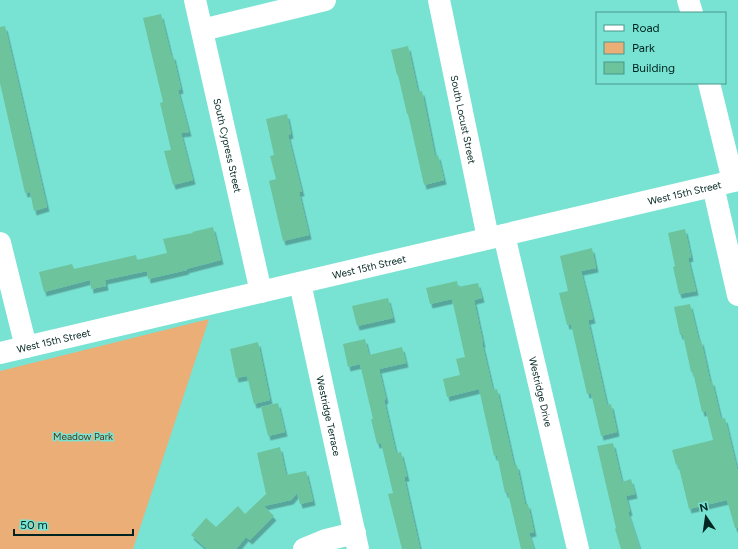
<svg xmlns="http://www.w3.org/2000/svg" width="738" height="549" viewBox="0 0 738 549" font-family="Figtree,sans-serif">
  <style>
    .green { fill: #ebae77 }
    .building { fill: #6dc39c; filter: url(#shadow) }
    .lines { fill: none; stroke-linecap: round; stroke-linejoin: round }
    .minor { stroke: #fff; stroke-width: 22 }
    .labels { text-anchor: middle; stroke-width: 3; stroke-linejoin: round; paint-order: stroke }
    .street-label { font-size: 10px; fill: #012520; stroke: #78e3d3 }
    .park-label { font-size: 10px; fill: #553516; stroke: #78e3d3 }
  </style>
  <defs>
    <filter id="shadow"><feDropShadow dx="2.5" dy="4.5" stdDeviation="0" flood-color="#0004"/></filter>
  </defs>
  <rect width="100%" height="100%" fill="#78e3d3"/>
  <!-- green -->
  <path class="green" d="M209 319 133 549H0V371Z"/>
  <!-- building -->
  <path class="building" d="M161 14 171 55H173L181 89 178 90 189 132 181 133 193 180 173 185 164 151 171 150 160 103 163 102 143 18Z
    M5 26 47 207 34 211 30 192 25 193 0 83V27Z
    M408 46 418 92 422 91 435 156 438 155 444 180 424 185 408 114H407L398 75H397L391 50Z
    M287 114 291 134 288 135 302 192H299L309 235 283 241 269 181 276 179 270 156 274 155 266 119Z
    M213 227 221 260 186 269 187 270 148 279 147 271 105 280 106 286 91 289 90 280 44 292 39 272 72 264 74 269 136 255 137 260 167 253 163 239 193 233 192 232Z
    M685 229 691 257 688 258 696 291 679 294 673 267 675 266 668 233Z
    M592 248 596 268 581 271 593 319 588 320 607 405 611 404 617 432 601 436 591 393 587 394 571 324 567 325 559 293 568 291 560 256Z
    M457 281 458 287 478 283 482 298 474 300 483 343H482L493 390 497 389 514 465H517L525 504H528L534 532 529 533 534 549H521L508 493H505L497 455 494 456 479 389 447 397 443 379 460 375 456 359 465 357 452 299 430 304 426 288Z
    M388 298 393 318 357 326 352 306Z
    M690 304 699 341 701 340 710 381H712L721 419 725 418 738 473V528H735L727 500 689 509 678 464 676 465 672 450 713 440 706 411 702 412 693 372H691L683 335H680L674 307Z
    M365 339 369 355 402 347 406 363 379 369 386 399 384 400 396 453 401 452 407 477H404L420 549H402L388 494 393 493 381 443 377 444 371 419H373L360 364 348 367 343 344Z
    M258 342 270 400 254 404 247 376 236 378 230 349Z
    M278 403 285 432 268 436 261 407Z
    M613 443 622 482 631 479 635 494 626 496 630 511 628 512 640 549H621L615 529 616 528 597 446Z
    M280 447 286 475 306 471 313 501 300 504 297 493 291 500 264 506 274 516 250 540 246 537 236 549H207L191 535 206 518 216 527 238 506 245 514 266 494 257 453Z"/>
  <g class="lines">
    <!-- minor -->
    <g class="minor">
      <path id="s1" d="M195 0 261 292"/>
      <path id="s2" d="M439 0 488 238"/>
      <path d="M688 0 692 13"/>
      <path d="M202 30 325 0"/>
      <path d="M709 83 733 181"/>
      <path d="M713 186 738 295"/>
      <path id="s3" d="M504 235 578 549"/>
      <path d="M0 243 26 347"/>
      <path id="s4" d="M300 283 358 549"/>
      <path id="s5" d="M0 353 738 180"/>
      <path d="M304 549 326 540 355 533"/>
    </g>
  </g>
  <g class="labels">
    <!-- street labels -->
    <g class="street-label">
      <text dy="4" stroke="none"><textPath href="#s2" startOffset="122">South Locust Street</textPath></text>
      <text dy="4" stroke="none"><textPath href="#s1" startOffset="149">South Cypress Street</textPath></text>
      <text dy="4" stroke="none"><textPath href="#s5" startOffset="703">West 15th Street</textPath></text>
      <text dy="4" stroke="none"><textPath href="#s5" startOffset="379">West 15th Street</textPath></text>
      <text dy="4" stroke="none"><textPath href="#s5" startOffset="55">West 15th Street</textPath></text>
      <text dy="4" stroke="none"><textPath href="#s3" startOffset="161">Westridge Drive</textPath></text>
      <text dy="4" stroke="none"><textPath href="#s4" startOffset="136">Westridge Terrace</textPath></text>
    </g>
    <!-- park labels -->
    <g class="park-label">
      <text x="83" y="440">Meadow Park</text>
    </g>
  </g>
  <!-- legend -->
  <rect x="596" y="12" width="130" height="72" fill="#78e3d3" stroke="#48978b"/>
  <rect x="604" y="25" width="20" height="6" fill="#ffffff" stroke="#48978b"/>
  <text x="632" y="32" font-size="12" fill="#012520">Road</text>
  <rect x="604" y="42" width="20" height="12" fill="#ebae77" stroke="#48978b"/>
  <text x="632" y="52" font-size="12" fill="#012520">Park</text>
  <rect x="604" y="62" width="20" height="12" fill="#6dc39c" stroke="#48978b"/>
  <text x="632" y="72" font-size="12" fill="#012520">Building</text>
  <!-- north arrow -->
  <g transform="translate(706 517) rotate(347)" stroke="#78e3d3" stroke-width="3" paint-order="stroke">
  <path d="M0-3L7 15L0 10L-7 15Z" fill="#012520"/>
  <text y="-6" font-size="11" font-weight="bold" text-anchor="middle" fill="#012520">N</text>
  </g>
  <!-- scale -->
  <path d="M14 529v6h119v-6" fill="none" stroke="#012520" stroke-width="2"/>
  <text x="20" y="529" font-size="12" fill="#012520" stroke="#78e3d3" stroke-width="3" paint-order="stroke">50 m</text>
</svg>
